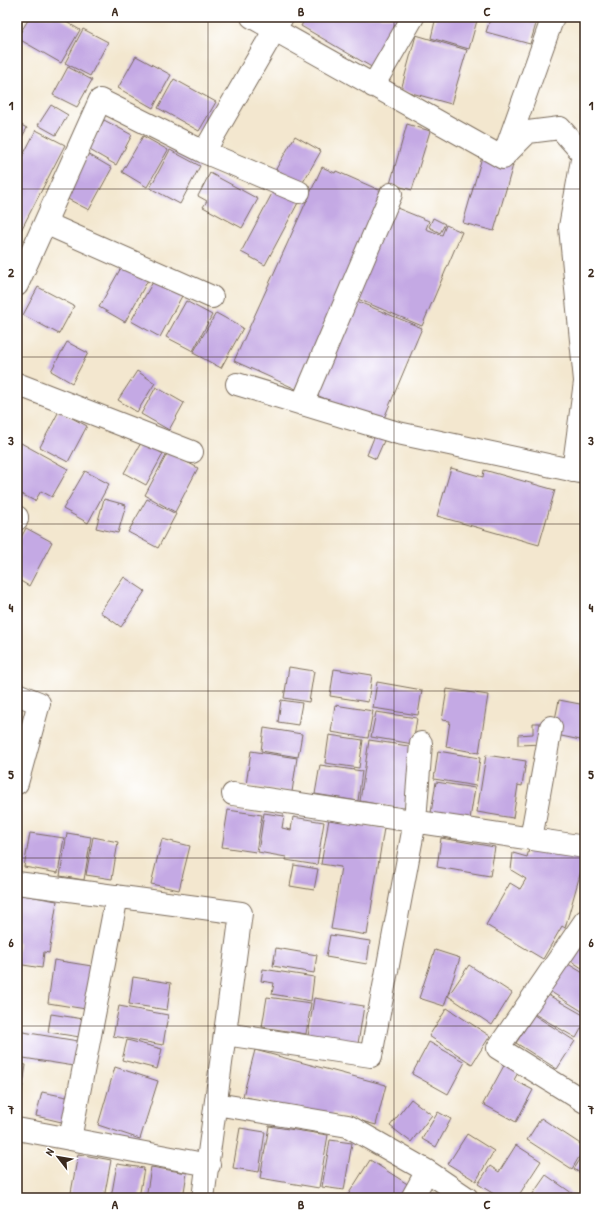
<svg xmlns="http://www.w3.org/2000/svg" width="602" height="1215" viewBox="0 0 602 1215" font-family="'Patrick Hand',sans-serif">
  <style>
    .building { fill: #c4a9e4 }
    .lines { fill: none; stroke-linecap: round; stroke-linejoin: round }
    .minor-casing { stroke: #7b6c5c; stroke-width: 24 }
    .minor { stroke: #fff; stroke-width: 22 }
    .grid { fill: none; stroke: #3b2a1e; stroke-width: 1; stroke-opacity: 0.55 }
    .neatline { fill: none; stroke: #3b2a1e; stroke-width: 1.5 }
    .grid-label { font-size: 13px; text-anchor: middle; font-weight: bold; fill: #3b2a1e }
  </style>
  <rect width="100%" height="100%" fill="#fff"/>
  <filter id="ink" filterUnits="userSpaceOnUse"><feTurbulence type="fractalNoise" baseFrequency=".025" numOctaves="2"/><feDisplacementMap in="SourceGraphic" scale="8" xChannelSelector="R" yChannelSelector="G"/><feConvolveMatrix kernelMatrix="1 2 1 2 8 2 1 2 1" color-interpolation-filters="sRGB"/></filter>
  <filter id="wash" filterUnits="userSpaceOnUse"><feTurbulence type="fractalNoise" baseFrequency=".012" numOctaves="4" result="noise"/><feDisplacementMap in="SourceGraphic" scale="16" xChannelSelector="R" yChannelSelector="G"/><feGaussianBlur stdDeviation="0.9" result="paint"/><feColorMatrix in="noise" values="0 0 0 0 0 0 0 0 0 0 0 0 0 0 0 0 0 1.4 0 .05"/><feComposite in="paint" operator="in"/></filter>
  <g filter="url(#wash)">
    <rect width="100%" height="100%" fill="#f3e7cf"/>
    <g id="blocks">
      <!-- building -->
      <path class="building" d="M30 17H58L80 30 61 63 17 38Z
        M306 17H405L375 69 301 26Z
        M436 17H478L469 49 431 38Z
        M491 17H538L530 44 486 32Z
        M83 29 108 42 90 76 65 63Z
        M416 35 467 50 451 104 401 90Z
        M136 56 171 75 153 108 118 88Z
        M68 67 92 80 77 107 53 95Z
        M174 79 216 102 199 131 158 108Z
        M51 105 68 115 56 135 38 125Z
        M104 120 132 135 116 165 88 149Z
        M17 123 27 128 17 146Z
        M407 124 430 131 412 190 390 184Z
        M36 130 65 145 17 238V167Z
        M143 136 168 150 147 187 122 172Z
        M295 136 321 151 302 184 276 169Z
        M170 150 200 166 180 204 150 188Z
        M88 154 112 168 89 210 64 197Z
        M482 157 513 165 494 231 463 223Z
        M322 167 335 173 336 171 386 193 296 389 234 361Z
        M210 173 258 199 242 228 203 207 207 201 198 196Z
        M276 186 300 199 265 265 241 252Z
        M392 206 429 221 426 229 442 235 446 225 462 232 422 326 353 297Z
        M433 218 445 224 440 233 429 227Z
        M122 266 148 280 125 322 99 307Z
        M154 280 182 296 160 337 131 321Z
        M38 287 74 306 59 334 23 315Z
        M354 300 422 328 382 423 314 394Z
        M186 301 212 315 193 351 166 337Z
        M216 313 243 328 221 368 193 353Z
        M67 342 88 353 72 383 51 371Z
        M137 371 155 383 137 412 118 400Z
        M156 387 184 403 169 430 141 414Z
        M59 411 87 426 68 462 40 447Z
        M377 430 387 434 376 459 367 455Z
        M142 441 163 454 146 485 124 473Z
        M21 443 68 469 52 497 41 491 35 501 17 492V451Z
        M168 452 198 468 175 512 145 495Z
        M451 468 483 477 484 470 555 490 539 545 437 516Z
        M85 471 109 484 88 523 63 509Z
        M104 499 126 505 118 533 96 528Z
        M147 499 176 514 158 548 128 532Z
        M26 528 52 542 29 586 17 579V545Z
        M124 577 145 591 121 627 100 612Z
        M289 667 314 671 309 702 284 698Z
        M334 669 372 675 368 702 330 696Z
        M377 682 422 690 418 715 373 708Z
        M447 689 488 695 479 753 446 747 450 721 442 720Z
        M281 700 302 703 298 725 278 722Z
        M559 700 585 705V741L552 734Z
        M335 705 373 711 368 738 331 732Z
        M376 712 417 718 413 744 371 737Z
        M533 723H543V744L518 745V735L533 734Z
        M264 728 302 734 298 757 261 751Z
        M329 735 363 740 359 768 325 763Z
        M369 740 415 747 405 809 360 801Z
        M251 751 297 758 292 792 246 785Z
        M438 751 480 758 476 786 434 779Z
        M486 755 526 761 522 786 518 785 513 818 477 812Z
        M320 765 362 771 358 801 315 794Z
        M436 782 475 788 470 819 431 813Z
        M228 810 262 815 256 852 222 847Z
        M264 813 284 816 282 828 291 830 293 817 324 822 317 865 286 860V857L258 852Z
        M329 819 384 828 367 935 331 929 341 867 321 864Z
        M30 833 64 838 58 873 24 867Z
        M67 833 91 837 84 880 60 876Z
        M93 837 118 842 112 879 86 875Z
        M441 838 495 847 490 876 437 867Z
        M162 839 190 846 179 890 151 884Z
        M530 846 584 853 581 871 565 928 562 926 543 959 486 925 510 883 520 889 526 879 511 870 513 853 527 857Z
        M294 865 318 869 314 890 290 886Z
        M17 894 57 901 49 953 44 952 42 968 17 964 19 942H17Z
        M330 935 370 941 367 964 326 957Z
        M585 938V970L571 961Z
        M276 948 317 955 314 973 273 966Z
        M435 950 460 958 444 1006 419 998Z
        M54 960 98 967 92 1010 48 1003Z
        M563 961 585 974V1013L546 989Z
        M469 965 512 993 492 1025 448 996Z
        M263 969 314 977 311 1001 272 994 274 983 261 981Z
        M133 977 171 983 167 1010 129 1004Z
        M543 992 585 1016V1022L576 1038 531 1012Z
        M267 997 311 1003 306 1034 262 1027Z
        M314 998 364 1006 358 1044 308 1036Z
        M119 1006 168 1015 163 1045 113 1036Z
        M447 1008 490 1036 472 1064 429 1036Z
        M51 1014 90 1020 86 1038 48 1032Z
        M534 1015 575 1041 557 1069 516 1043Z
        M17 1031 78 1041 74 1066 17 1057Z
        M127 1040 162 1049 157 1069 122 1060Z
        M429 1042 465 1062 448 1094 412 1074Z
        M255 1050 386 1085 376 1125 333 1113 331 1120 243 1096Z
        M507 1060 521 1067 514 1080 533 1090 516 1122 483 1104Z
        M17 1063 26 1065 18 1116H17Z
        M115 1067 158 1081 140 1139 98 1125Z
        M42 1092 76 1099 70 1124 36 1116Z
        M411 1099 432 1115 411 1142 390 1126Z
        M438 1112 451 1119 436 1147 422 1139Z
        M541 1118 585 1147 572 1169 527 1140Z
        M269 1126 328 1135 319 1188 260 1178Z
        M240 1128 265 1132 259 1172 233 1168Z
        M467 1134 494 1151 476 1181 448 1164Z
        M330 1140 352 1143 344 1190 322 1187Z
        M516 1145 541 1161 517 1198H500L478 1184 490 1166 499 1172Z
        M78 1154 111 1160 104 1198H70Z
        M583 1155 585 1156 583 1175 574 1169Z
        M370 1160 409 1185 401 1198H346Z
        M117 1164 144 1168 139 1198H111Z
        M151 1167 187 1173 183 1198H146Z
        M546 1175 579 1198H530Z"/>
    </g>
  </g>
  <g filter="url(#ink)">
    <use href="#blocks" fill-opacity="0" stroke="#7b6c5c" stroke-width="1"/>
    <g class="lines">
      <defs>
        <path id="minor" d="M252 17 503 158 553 17
          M373 86 413 17
          M204 152 299 192
          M506 154 528 132 560 128 583 154 570 227 585 381
          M45 223 212 297
          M17 285 100 100 204 152 282 17
          M17 384 192 452
          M237 384 398 433 585 473
          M302 404 391 194
          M573 471 585 382
          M17 517V519
          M17 694 39 703 17 783
          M233 794 585 847
          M531 839 551 727
          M17 883 241 913 203 1198
          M585 921 498 1048 585 1102
          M225 1034 371 1056 415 821 421 743
          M216 1104 348 1126 427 1171 467 1198
          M17 1129 209 1165
          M70 1139 117 896
          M412 1198 427 1171"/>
      </defs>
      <!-- minor casing -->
      <use href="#minor" class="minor-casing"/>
      <!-- minor -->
      <use href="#minor" class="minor"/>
    </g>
  </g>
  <!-- grid -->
  <path class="grid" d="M208 17V1198M394 17V1198M17 189H585M17 357H585M17 524H585M17 691H585M17 858H585M17 1026H585"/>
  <!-- margin -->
  <rect width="602" height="1215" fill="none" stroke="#fff" stroke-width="44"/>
  <!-- north arrow -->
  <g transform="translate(58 1157) rotate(301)" stroke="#ffffff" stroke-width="3" paint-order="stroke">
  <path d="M0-3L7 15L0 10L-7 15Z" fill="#3b2a1e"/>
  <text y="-6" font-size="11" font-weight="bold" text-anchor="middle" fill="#3b2a1e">N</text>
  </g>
  <rect x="22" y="22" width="558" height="1171" class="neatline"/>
  <g class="grid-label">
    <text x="115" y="16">A</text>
    <text x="301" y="16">B</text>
    <text x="487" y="16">C</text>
    <text x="11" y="110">1</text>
    <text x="591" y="110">1</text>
    <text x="11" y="277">2</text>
    <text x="591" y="277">2</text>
    <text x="11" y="445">3</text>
    <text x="591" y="445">3</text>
    <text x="11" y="612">4</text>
    <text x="591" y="612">4</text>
    <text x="11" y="779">5</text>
    <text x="591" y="779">5</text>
    <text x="11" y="947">6</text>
    <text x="591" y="947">6</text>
    <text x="11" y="1114">7</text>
    <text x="591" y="1114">7</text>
    <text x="115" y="1209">A</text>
    <text x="301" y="1209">B</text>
    <text x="487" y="1209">C</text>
  </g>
</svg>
